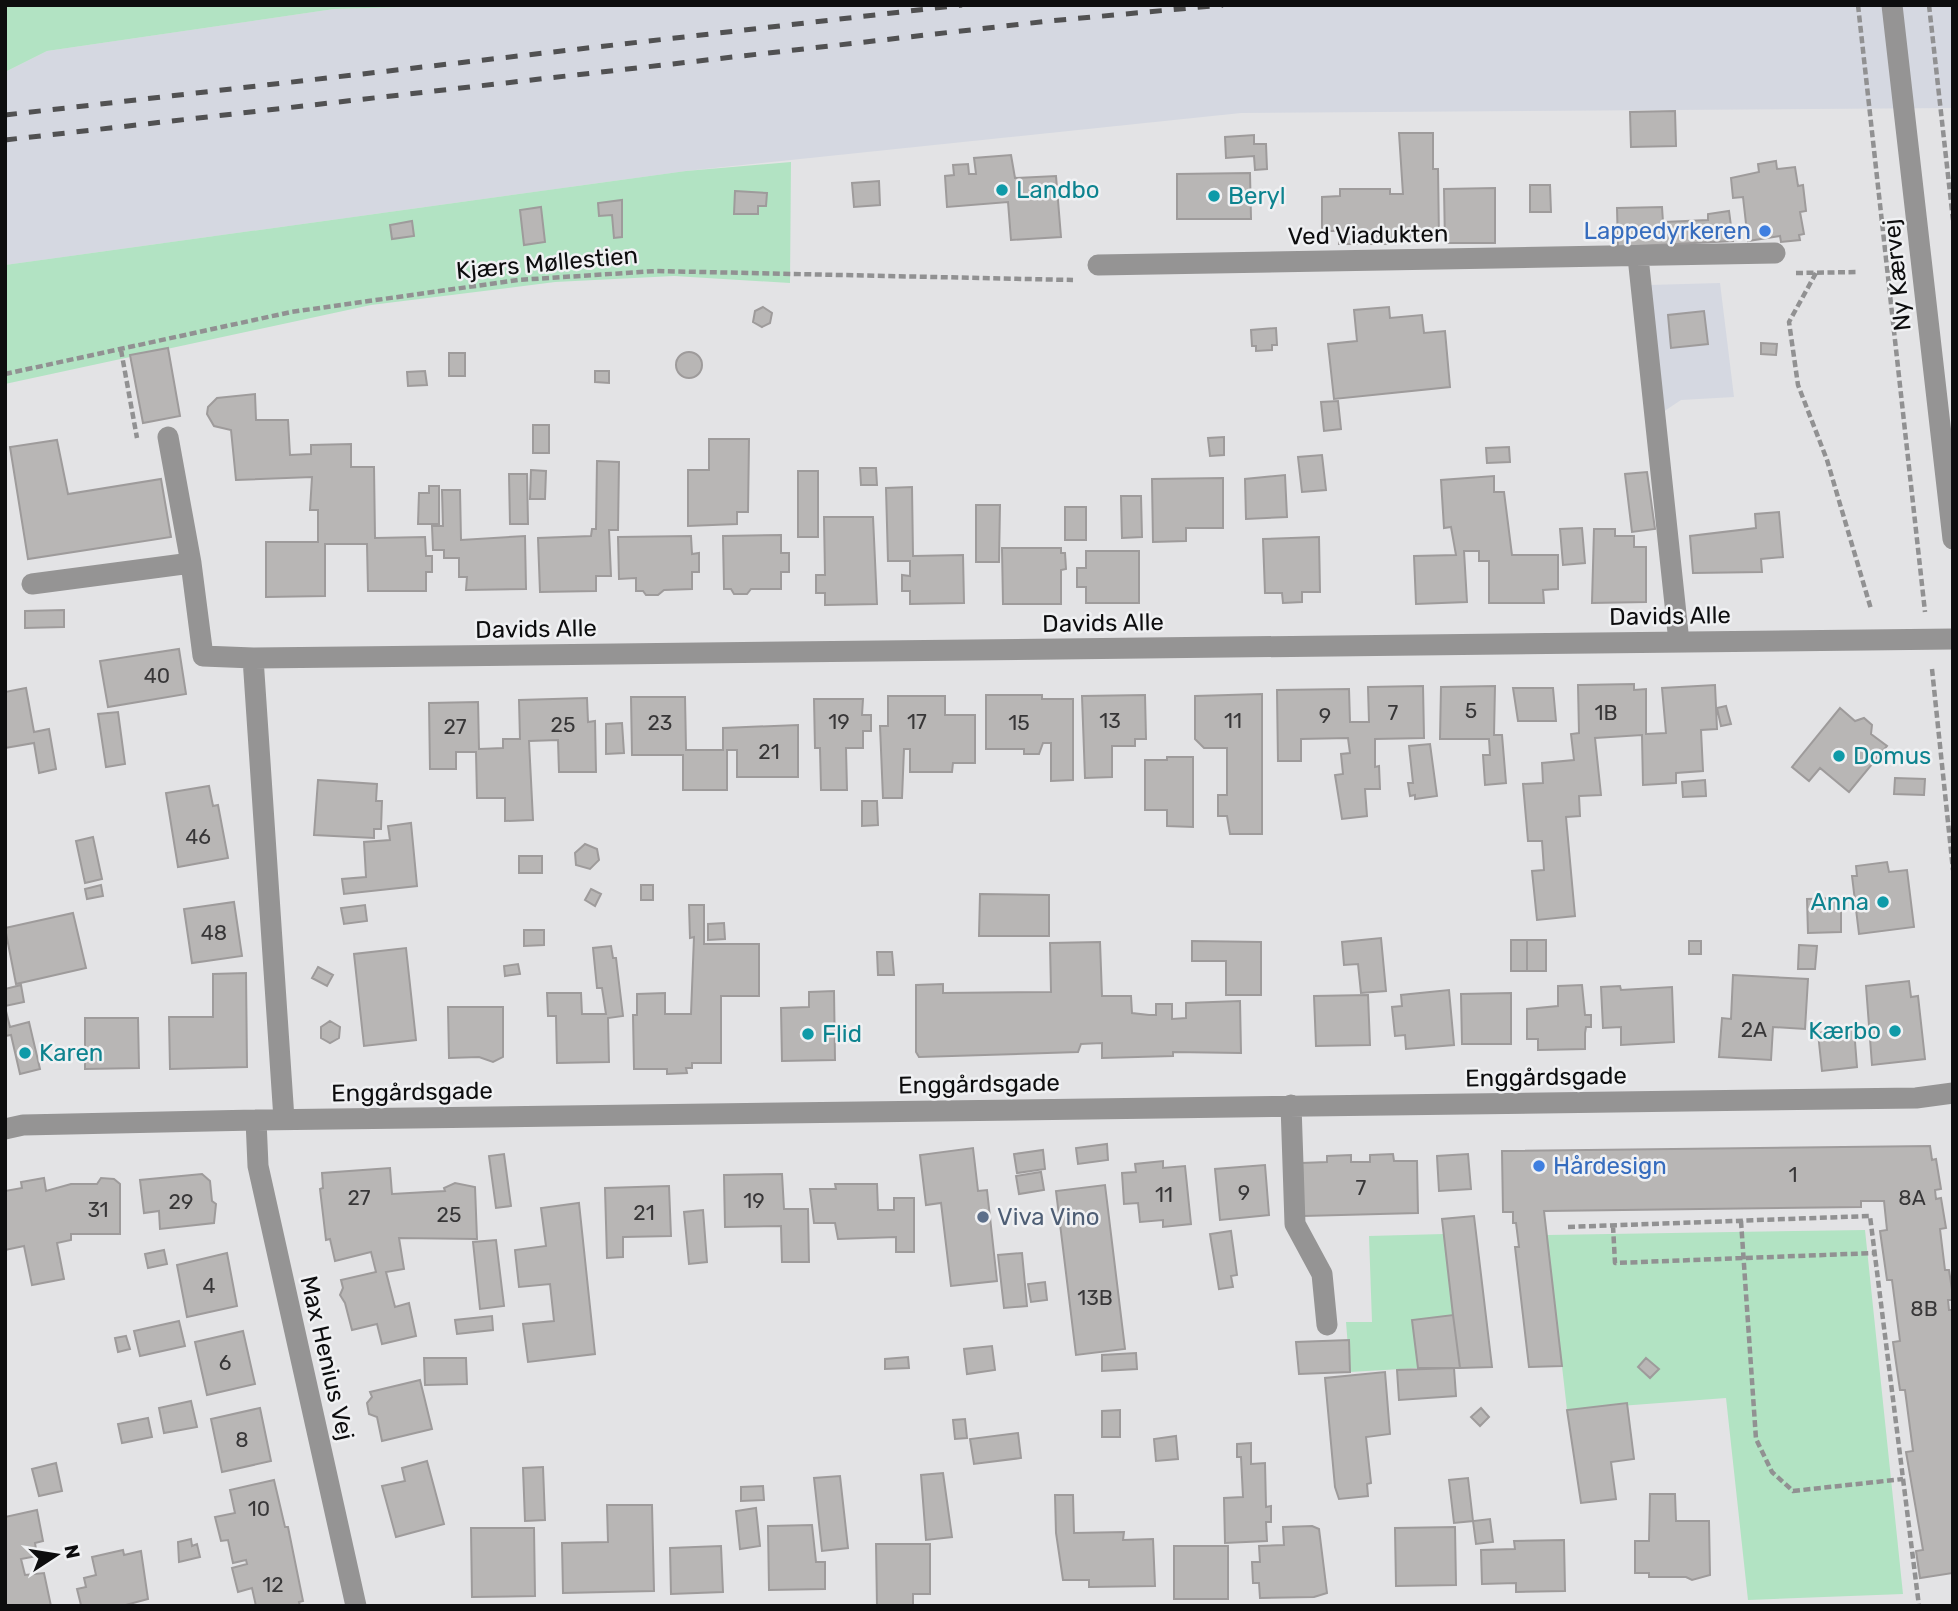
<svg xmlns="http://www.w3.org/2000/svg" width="1958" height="1611" viewBox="0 0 1958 1611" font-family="Rubik,sans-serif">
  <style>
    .built { fill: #d5d8e1 }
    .green { fill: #b2e3c3 }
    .building { fill: #b8b6b5; stroke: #9e9b9b; stroke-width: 2 }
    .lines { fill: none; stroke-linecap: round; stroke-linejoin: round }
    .path { stroke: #919192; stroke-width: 4.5; stroke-dasharray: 7 3.5; stroke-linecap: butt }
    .minor { stroke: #959494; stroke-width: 21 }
    .rail { stroke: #515152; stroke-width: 5; stroke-dasharray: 12 12; stroke-linecap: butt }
    .culture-dot { fill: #0f9aa8; stroke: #f0f1f3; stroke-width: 2.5 }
    .shop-dot { fill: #3f7fe0; stroke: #f0f1f3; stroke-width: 2.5 }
    .service-dot { fill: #5c6f8a; stroke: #f0f1f3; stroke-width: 2.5 }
    .labels { text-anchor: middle; stroke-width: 5; stroke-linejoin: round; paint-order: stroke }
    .number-label { font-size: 21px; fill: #383738 }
    .culture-label { font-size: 24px; fill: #0d838f; stroke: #f0f1f3; text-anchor: start }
    .shop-label { font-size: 24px; fill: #366cbe; stroke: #f0f1f3; text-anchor: end }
    .street-label { font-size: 24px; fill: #0d0d0e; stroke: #f0f1f3 }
    .service-label { font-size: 24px; fill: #4e5e75; stroke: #f0f1f3; text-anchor: start }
  </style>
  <rect width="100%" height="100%" fill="#e3e3e5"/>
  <!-- built -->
  <path class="built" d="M472 5H1953V108L1241 113 686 171 5 265V72L47 51 334 9Z
    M1720 283 1734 397 1681 400 1663 412 1649 285Z"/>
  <!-- green -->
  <path class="green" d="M5 5H472L334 9 47 51 5 72Z
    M791 162 790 283 674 276 555 282 371 305 5 384V265L686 171Z
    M1865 1230 1903 1594 1748 1600 1726 1398 1567 1410 1547 1235Z
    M1444 1234 1453 1315 1413 1320 1418 1368 1350 1372 1346 1322H1372L1369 1236Z"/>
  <!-- building -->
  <path class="building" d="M1675 111 1676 146 1631 147 1630 112Z
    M1399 133H1433V169H1438L1439 239H1390V244H1339V231H1322V197L1340 196V189H1390V194H1403Z
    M1254 135V144H1266L1267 169 1255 170 1254 156 1226 158 1225 137Z
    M1011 155 1015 178 1056 176 1061 237 1011 240 1008 202 947 207 945 176 954 175 953 165 968 164 969 174H976L974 158Z
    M1776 161 1777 169 1795 167 1798 186 1803 185 1806 211 1800 212 1804 234 1799 235 1800 240 1781 242 1780 236 1748 241 1743 197 1733 198 1731 178 1759 172 1758 164Z
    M1250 173 1251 219H1177V174Z
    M879 181 880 205 854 207 852 183Z
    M1530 185H1550L1551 212H1530Z
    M1495 188V243H1445L1444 189Z
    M735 191 767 193 766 206H758V214H734Z
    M622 200V237L614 238 612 215 599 216 598 203Z
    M541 207 545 242 524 245 520 210Z
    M1662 207 1663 222 1708 220V214L1729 211 1733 241 1618 247 1617 208Z
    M412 221 414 236 392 239 390 225Z
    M763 307 772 313 770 323 762 327 753 322 755 311Z
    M1389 307 1390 318 1422 315 1424 333 1445 331 1450 387 1334 399 1328 344 1357 341 1354 310Z
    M1704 311 1708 344 1671 348 1668 315Z
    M1276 328 1277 345H1272V350L1256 351V346H1252L1251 330Z
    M1761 343 1777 344 1776 355 1761 354Z
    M168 348 180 416 143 423 130 355Z
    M676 365a13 13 0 1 1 26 0a13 13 0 1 1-26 0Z
    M449 353H465V376H449Z
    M425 371 427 385 408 386 407 372Z
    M595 371H609V383L595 382Z
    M255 394 256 420H288L290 455 311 454V445L351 444V467H374L375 538 425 537 426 556H432V572H426V591H368L367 544H325V596L266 597V542H318V510H310L312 477 236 480 231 430 214 426 207 414 208 407 217 398Z
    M1338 401 1341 429 1324 431 1321 402Z
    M533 425H549V453H533Z
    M1224 437V455L1210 456 1208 438Z
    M709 439H749L748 512H737V524L688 526V470H709Z
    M57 440 68 494 161 479 171 537 28 559 10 447Z
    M1509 447 1510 462 1487 463 1486 448Z
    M1322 455 1326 490 1302 492 1298 457Z
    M597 461 619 462 618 530H609L611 576H596V591L540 592 538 538 591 536 592 529H596Z
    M860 468H876L877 485H861Z
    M531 470 546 471 545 499H530Z
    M798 471H818V537H798Z
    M1647 472 1655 529 1632 532 1625 474Z
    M509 474H527L528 524H510Z
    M1285 475 1287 517 1246 519 1245 479Z
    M1494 476V492H1504L1512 555H1558V589L1543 590 1544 603H1489V561H1479V551H1464L1467 602 1416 604 1414 556 1456 555 1451 527 1444 528 1441 480Z
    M1223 478V528H1186V541L1153 542 1152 479Z
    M429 486H439V524H418L419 493H429Z
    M912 487 913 556 963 555 964 603 910 604V591H902V575L910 576V561H888L886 488Z
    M442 490H460L461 540 525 536 526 589 466 590 467 577H459V558H444V550H433L432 526H443Z
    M1121 496H1141L1142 537 1122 538Z
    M976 505H1000L999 562H976Z
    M1065 507H1086V540H1065Z
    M1779 512 1783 557 1761 559 1762 572 1693 573 1690 536 1756 528 1755 514Z
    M824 517H873L877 604 825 605V593H816V575H825Z
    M1582 528 1585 563 1563 565 1560 529Z
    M1594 529H1615V536H1634V547H1646V602L1592 603Z
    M781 535V553H789V572H781V589H751L747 594H734L731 589H724L723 536Z
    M691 536 692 554 699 553V572H692V589L664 590 658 595H646L643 591H636V578L619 579 618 537Z
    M1319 537 1320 592H1302V602L1283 603 1282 593H1265L1263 539Z
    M1002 548H1061V553H1065L1066 569 1061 570V604H1003Z
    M1086 551H1139V603H1086V587H1077V568H1086Z
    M64 610V627L25 628V611Z
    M179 649 186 694 108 707 100 661Z
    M1634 684V690L1646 689V734L1666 733 1662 688 1715 685 1717 729 1701 730 1703 771 1676 773V783L1643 785 1642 735 1595 738 1601 795 1579 796 1580 816 1566 817 1575 916 1537 920 1532 871 1544 870 1542 841H1528L1523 784 1543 783 1542 763 1574 760 1571 734 1579 733 1578 685Z
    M1423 686 1424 738 1375 739V767L1379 766 1380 789H1365L1367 816 1342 819 1335 775 1343 774 1341 754 1350 753 1348 738 1301 739V761H1278L1277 690 1349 689 1350 722H1369L1368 687Z
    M1495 686 1494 735H1502L1506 783 1485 785 1483 755H1490L1489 739H1440L1441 687Z
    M26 688 34 732 49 729 56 769 39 773 34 743 5 748V692Z
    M1513 688H1553L1556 721H1518Z
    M1262 694V834H1230L1227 816H1218V795H1227V748H1204L1195 739V696Z
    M986 695H1042V699H1073V780L1051 781V743H1043L1039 754H1024V749H986Z
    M1145 695 1146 739H1135V746H1112V777L1085 778 1082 696Z
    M888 696H945V715H975V763H953L952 772H910V749H904L902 798H883L880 726H888Z
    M631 697H685L686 750H723V728L798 725V777H737V750H727V790H683V755H632Z
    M587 698 588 722 595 721 596 772H559L558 740 529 741 533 820 505 821V798H477L476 752H456V769H430L429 703 478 702 479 749 503 748V739H520L519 700Z
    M814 699H863L862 715H871V731H863V748H846L847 790H821L820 748H815Z
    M1726 706 1731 724 1721 726 1717 708Z
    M1840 708 1855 721 1864 718 1872 725 1871 734 1887 746 1849 792 1820 768 1809 781 1792 767Z
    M118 712 125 764 106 767 98 714Z
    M622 723 624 753 606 754V724Z
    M1430 744 1437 796 1415 799V795L1410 796 1408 783H1413L1409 746Z
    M1167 757H1193V827L1167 826V810H1145V760H1167Z
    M1895 778 1925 779 1924 795 1894 794Z
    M318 780 377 784 376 801H382L381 829H374V838L314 835Z
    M1705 780 1706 796 1683 797 1682 782Z
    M209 786 213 806 218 805 228 858 178 867 166 793Z
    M862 801H877L878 825 862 826Z
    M411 823 417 886 344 894 342 879 366 877 364 842 390 840 388 826Z
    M93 837 102 879 85 883 76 841Z
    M585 844 597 849 599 860 590 869 576 865 575 853Z
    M519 856H542V873H519Z
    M1887 862 1889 872 1907 870 1914 927 1859 934 1852 876H1857L1856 866Z
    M101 885 103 896 87 899 85 889Z
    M641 885H653V900H641Z
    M591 889 601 894 595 906 585 900Z
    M980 894 1049 895V936H979Z
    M1841 898V932L1808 933 1807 899Z
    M234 902 242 956 192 963 184 909Z
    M365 905 367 921 344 924 341 908Z
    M689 905H704V944H759V996H721V1063H692V1068H686L687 1073 667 1074V1069H634L633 1015H637V994L665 993V1014H691L694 937 690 938Z
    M73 913 86 968 16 984 5 928Z
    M724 923 725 939 708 940V924Z
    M524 930H544V945L524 946Z
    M1381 938 1386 991 1361 993 1358 964 1344 965 1342 942Z
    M1511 940H1527V971H1511Z
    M1527 940H1546V971H1527Z
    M1192 941 1261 942V995H1226V961H1192Z
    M1689 941H1701V954H1689Z
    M1100 942 1102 996H1131L1132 1013 1149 1015H1156V1004H1172V1019L1186 1018V1003L1240 1001 1241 1053 1173 1052V1056L1102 1058V1043L1081 1044 1078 1052 919 1057 916 1052V985L943 984V993L1051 992 1050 943Z
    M1799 945 1817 946 1815 969H1798Z
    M611 946 613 958H616L623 1016 608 1018 609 1062 557 1063 556 1016H548L547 993H581L582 1014H606L602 988H597L593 948Z
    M406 948 416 1040 364 1046 354 954Z
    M877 952H892L894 975H878Z
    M518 964 520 974 505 976 504 966Z
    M318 967 333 975 327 986 312 978Z
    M246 973 247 1067 170 1069 169 1017H213V974Z
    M1733 975 1808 979 1805 1029 1773 1027 1771 1060 1719 1057 1722 1018 1731 1019Z
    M1909 981 1911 997 1918 996 1925 1059 1872 1065 1866 986Z
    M21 985 24 1002 5 1006V989Z
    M1582 985 1585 1015H1591V1027H1586L1585 1033V1049L1538 1050V1039H1527V1009L1558 1006V986Z
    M1620 986 1621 990 1672 987 1674 1042 1621 1045V1027L1603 1028 1601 987Z
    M1449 990 1454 1045 1406 1049 1405 1035 1395 1036 1392 1007 1402 1006 1401 995Z
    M834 991 835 1060 782 1061 781 1008 809 1007V992Z
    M1511 993V1044H1462L1461 994Z
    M1368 995 1370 1045 1316 1046 1314 996Z
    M5 1007 10 1027 29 1022 40 1069 20 1074 11 1035 5 1036Z
    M448 1007H503V1057L493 1062 479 1057 449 1058Z
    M85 1018H138L139 1068 85 1069Z
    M330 1021 340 1027 339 1038 330 1043 321 1038V1027Z
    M1854 1029 1857 1067 1822 1071 1818 1033Z
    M1107 1144 1108 1160 1078 1164 1076 1148Z
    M1930 1146 1932 1160 1936 1159 1941 1189 1935 1190 1936 1199 1941 1198 1946 1228 1940 1229 1945 1270H1949L1953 1296V1300H1948L1949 1310H1953V1573L1920 1578 1916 1551 1923 1550 1906 1452 1913 1451 1905 1390H1900L1893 1342 1900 1341 1892 1280H1887L1880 1231 1887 1230 1884 1201H1861V1207L1544 1211 1562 1366 1529 1367 1515 1247H1519L1516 1223H1513V1212H1503L1502 1151Z
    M973 1148 978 1191 987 1190 997 1281 951 1286 941 1203 926 1205 920 1155Z
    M1043 1150 1045 1169 1017 1173 1014 1154Z
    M504 1154 511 1206 496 1208 489 1156Z
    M1393 1154 1394 1161H1417L1418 1213 1303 1216 1302 1163 1327 1162V1156L1351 1155V1162H1370V1155Z
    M1468 1154 1471 1189 1439 1191 1437 1156Z
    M1163 1161V1168L1185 1166 1191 1224 1163 1227V1220L1140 1222 1138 1203 1124 1204 1122 1173 1136 1172 1135 1164Z
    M1265 1165 1269 1215 1220 1220 1215 1169Z
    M390 1168 392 1194 445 1191 444 1188 455 1183 475 1187 477 1239 399 1238 404 1269 386 1272 395 1307 409 1303 416 1336 382 1344 377 1324 352 1330 345 1303 340 1295 343 1288 341 1280 376 1272 371 1252 335 1261 330 1239 326 1240 320 1189 323 1188 322 1173Z
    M1041 1172 1044 1190 1019 1194 1016 1176Z
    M202 1174 210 1181 212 1201 216 1204 214 1223 160 1229 159 1211 144 1213 140 1180Z
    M782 1174 784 1209H808L809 1262H782L781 1226 725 1227 724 1175Z
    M44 1178 46 1191 71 1184H97L101 1178 114 1179 120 1184V1234H71V1240L57 1243 64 1279 32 1285 24 1246 5 1250V1191L22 1188 21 1182Z
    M835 1184H877L878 1210H894V1198H914V1252H896V1237L838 1239 835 1223H814L810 1189H836Z
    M1105 1185 1125 1349 1076 1355 1056 1191Z
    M669 1186 671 1236 623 1237V1257L607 1258 605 1188Z
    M579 1203 595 1354 528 1362 523 1324 554 1321 550 1284 519 1287 515 1250 546 1246 541 1208Z
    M703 1210 707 1262 689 1264 684 1212Z
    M1474 1216 1492 1367 1460 1368 1453 1315 1442 1219Z
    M1231 1231 1237 1275 1231 1276 1233 1287 1219 1289 1210 1234Z
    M496 1240 504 1306 480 1309 473 1242Z
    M164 1250 167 1264 148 1268 145 1254Z
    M227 1253 237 1306 187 1317 177 1265Z
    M1022 1253 1027 1306 1004 1308 998 1255Z
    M1045 1282 1047 1300 1031 1302 1028 1284Z
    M1453 1315 1460 1368H1418L1412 1320Z
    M492 1316 493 1330 457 1334 455 1320Z
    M179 1321 185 1346 140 1356 134 1331Z
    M243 1331 255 1384 207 1395 195 1342Z
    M126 1336 130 1349 118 1352 115 1338Z
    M1349 1340 1350 1372 1299 1374 1296 1342Z
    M992 1346 995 1370 967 1374 964 1349Z
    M1136 1353 1137 1369 1102 1371V1355Z
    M908 1357 909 1368 885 1369V1359Z
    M424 1358H466L467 1384 425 1385Z
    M1646 1358 1659 1369 1650 1378 1638 1367Z
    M1454 1368 1456 1396 1399 1400 1397 1370Z
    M1385 1372 1390 1434 1366 1437 1371 1483 1367 1484 1368 1496 1339 1499 1335 1487 1325 1378Z
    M420 1380 432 1429 382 1441 377 1417 369 1414 367 1403 372 1397 370 1392Z
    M191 1401 197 1427 164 1433 159 1408Z
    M1627 1403 1634 1459 1611 1462 1616 1499 1581 1503 1567 1410Z
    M260 1408 271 1461 222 1472 211 1419Z
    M1481 1408 1489 1417 1480 1426 1471 1417Z
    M1120 1410V1437H1102V1411Z
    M148 1418 152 1437 122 1443 118 1424Z
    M965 1419 967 1438 955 1439 953 1420Z
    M1018 1433 1021 1458 974 1464 970 1439Z
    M1176 1436 1178 1459 1156 1461 1154 1439Z
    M1251 1443V1464L1265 1463 1266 1507 1271 1506V1522H1266L1267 1541 1225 1543 1224 1498 1243 1497 1241 1457H1237V1444Z
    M427 1461 444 1524 396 1537 382 1486 405 1481 402 1468Z
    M56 1463 62 1491 39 1496 32 1469Z
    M543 1467 545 1520 525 1521 523 1468Z
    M943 1473 952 1537 926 1540 921 1475Z
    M840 1476 848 1548 822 1551 814 1478Z
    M1468 1478 1473 1521 1454 1523 1449 1480Z
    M274 1480 285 1527H288L303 1601 299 1602 300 1606H256L252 1588 238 1592 232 1568 247 1564 246 1560 233 1563 228 1540 221 1541 215 1517 235 1513 230 1490Z
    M763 1486 764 1500 741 1501V1487Z
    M1650 1494H1675L1676 1521H1709L1710 1575 1692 1580 1686 1577H1649V1573H1635V1541H1649Z
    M1055 1495H1073L1074 1533 1124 1532 1123 1540 1153 1539 1155 1586 1089 1587V1580H1063L1056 1533Z
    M607 1505H652L654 1591 563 1593 562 1543 608 1542Z
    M756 1508 760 1546 740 1549 736 1511Z
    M37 1510 43 1541 35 1543 37 1556 21 1559 25 1575 44 1573 51 1606H5V1517Z
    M1490 1519 1493 1542 1476 1544 1473 1521Z
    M812 1525 816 1562H825V1589L769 1590 768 1526Z
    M1312 1526 1319 1529 1327 1593 1314 1597 1260 1598 1259 1583H1253L1252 1562H1260L1259 1546 1284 1545 1283 1527Z
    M1455 1527 1456 1585 1396 1586 1395 1528Z
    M471 1528H534L535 1596 472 1597Z
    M191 1539 192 1546 197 1544 200 1557 179 1562 178 1542Z
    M1564 1540 1565 1591 1516 1592V1583L1482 1584 1481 1550 1515 1549 1514 1541Z
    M876 1544H930V1594H913V1606H877Z
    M721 1546 723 1592 671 1594 670 1548Z
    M1174 1546H1228V1599H1174Z
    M123 1550 124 1555 141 1551 148 1599 122 1606 81 1605 77 1589 86 1587 84 1578 96 1575 92 1557Z"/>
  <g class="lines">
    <!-- path -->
    <path class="path" d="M1858 5 1925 612
      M1929 5 1953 220
      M1796 273 1858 272
      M1816 273 1789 322 1798 385 1827 460 1871 609
      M121 350 137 438
      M5 374 291 312 518 280 656 271 1073 280
      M1932 669 1953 870
      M1741 1221 1756 1439 1772 1472 1793 1491 1903 1479
      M1613 1226 1615 1263 1875 1253
      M1568 1227 1870 1216 1919 1606"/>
    <!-- minor -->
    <path class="minor" d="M1892 5 1953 539
      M1638 257 1679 642
      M1098 265 1775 253
      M168 437 191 563 203 656 253 658
      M32 584 191 563
      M1291 1105 1295 1224 1322 1274 1327 1325
      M284 1119 253 658 1953 639
      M256 1120 258 1166 356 1606
      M5 1129 23 1125 256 1120 1916 1098 1953 1093"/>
    <!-- rail -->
    <path class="rail" d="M5 115 962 5
      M5 140 1049 21 1223 5"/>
  </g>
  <!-- markers -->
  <g class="culture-dot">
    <circle cx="1002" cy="190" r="7"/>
    <circle cx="1214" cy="196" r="7"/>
    <circle cx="1839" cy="756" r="7"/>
    <circle cx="1883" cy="902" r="7"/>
    <circle cx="1895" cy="1031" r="7"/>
    <circle cx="808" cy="1034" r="7"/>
    <circle cx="25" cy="1053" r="7"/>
  </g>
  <g class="shop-dot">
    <circle cx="1765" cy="231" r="7"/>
    <circle cx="1539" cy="1166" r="7"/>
  </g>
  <circle class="service-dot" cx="983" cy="1217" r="7"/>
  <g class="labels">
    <!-- number labels -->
    <g class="number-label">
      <text x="157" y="683">40</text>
      <text x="1471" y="718">5</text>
      <text x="1393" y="720">7</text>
      <text x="1606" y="720">1B</text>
      <text x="1325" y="723">9</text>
      <text x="1110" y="728">13</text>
      <text x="1233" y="728">11</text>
      <text x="839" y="729">19</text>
      <text x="917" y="729">17</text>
      <text x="660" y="730">23</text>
      <text x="1019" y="730">15</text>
      <text x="563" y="732">25</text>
      <text x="455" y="734">27</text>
      <text x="769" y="759">21</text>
      <text x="198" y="844">46</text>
      <text x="214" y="940">48</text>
      <text x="1754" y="1037">2A</text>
      <text x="1793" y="1182">1</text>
      <text x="1361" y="1195">7</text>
      <text x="1244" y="1200">9</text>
      <text x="1164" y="1202">11</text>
      <text x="359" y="1205">27</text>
      <text x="1912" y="1205">8A</text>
      <text x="754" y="1208">19</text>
      <text x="181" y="1209">29</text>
      <text x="98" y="1217">31</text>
      <text x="644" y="1220">21</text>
      <text x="449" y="1222">25</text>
      <text x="209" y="1293">4</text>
      <text x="1095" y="1305">13B</text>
      <text x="1924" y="1316">8B</text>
      <text x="225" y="1370">6</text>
      <text x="242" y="1447">8</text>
      <text x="259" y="1516">10</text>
      <text x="273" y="1592">12</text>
    </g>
    <!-- culture labels -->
    <g class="culture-label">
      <text x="1016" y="198">Landbo</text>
      <text x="1228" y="204">Beryl</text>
      <text x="1853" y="764">Domus</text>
      <text x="1869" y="910" text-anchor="end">Anna</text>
      <text x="1881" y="1039" text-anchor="end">Kærbo</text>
      <text x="822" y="1042">Flid</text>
      <text x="39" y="1061">Karen</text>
    </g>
    <!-- shop labels -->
    <g class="shop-label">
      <text x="1751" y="239">Lappedyrkeren</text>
      <text x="1553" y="1174" text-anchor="start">Hårdesign</text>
    </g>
    <!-- street labels -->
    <g class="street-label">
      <text transform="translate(1368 235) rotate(-1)" y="8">Ved Viadukten</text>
      <text transform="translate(547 263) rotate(-5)" y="8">Kjærs Møllestien</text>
      <text transform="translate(1897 275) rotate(-96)" y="8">Ny Kærvej</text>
      <text transform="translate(1670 616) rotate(-1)" y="8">Davids Alle</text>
      <text transform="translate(1103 623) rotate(-1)" y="8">Davids Alle</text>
      <text transform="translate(536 629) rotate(-1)" y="8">Davids Alle</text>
      <text transform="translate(1546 1077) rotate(-1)" y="8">Enggårdsgade</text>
      <text transform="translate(979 1084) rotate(-1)" y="8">Enggårdsgade</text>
      <text transform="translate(412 1092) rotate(-1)" y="8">Enggårdsgade</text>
      <text transform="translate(327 1358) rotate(77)" y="8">Max Henius Vej</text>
    </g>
    <!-- service labels -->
    <g class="service-label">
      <text x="997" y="1225">Viva Vino</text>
    </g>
  </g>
  <!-- border -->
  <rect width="1958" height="1611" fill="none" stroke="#0d0d0e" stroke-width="14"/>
  <!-- north arrow -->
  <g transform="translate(56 1555) rotate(78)" stroke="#f0f1f3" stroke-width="5" paint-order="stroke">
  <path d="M0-5L12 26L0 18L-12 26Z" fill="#0d0d0e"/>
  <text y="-10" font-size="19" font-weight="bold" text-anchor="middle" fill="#0d0d0e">N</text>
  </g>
</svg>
